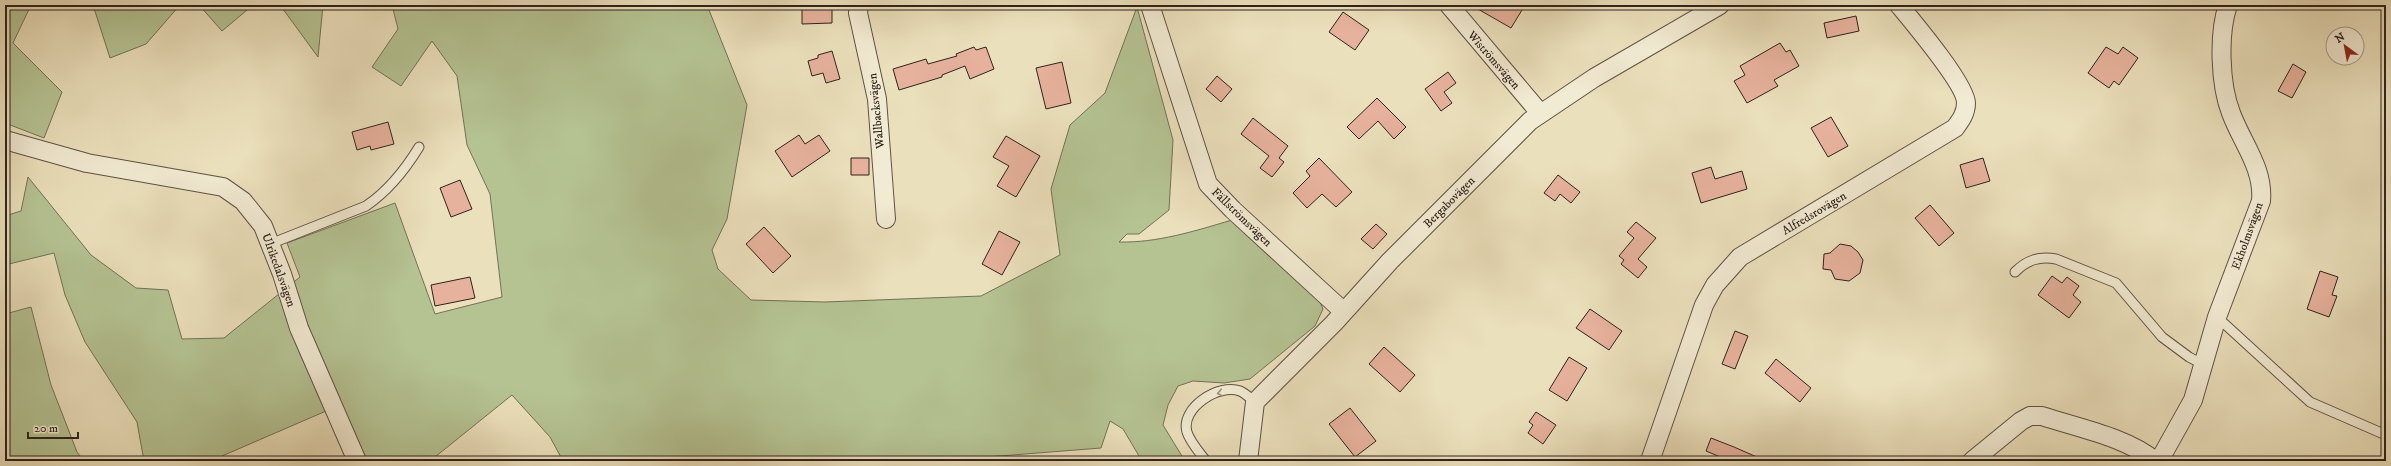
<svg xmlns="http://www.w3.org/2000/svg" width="2391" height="466" viewBox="0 0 2391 466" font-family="'IM FELL DW Pica',serif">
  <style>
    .green { fill: #b5c393; stroke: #727258 }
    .building { fill: #e7b29d; stroke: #2f221d }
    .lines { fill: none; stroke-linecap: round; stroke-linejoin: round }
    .service-casing { stroke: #5e5245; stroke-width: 11 }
    .minor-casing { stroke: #5e5245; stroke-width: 20 }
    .service { stroke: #f2ebd3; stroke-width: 9 }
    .minor { stroke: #f2ebd3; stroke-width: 18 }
    .oneway { stroke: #9a9181 }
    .labels { text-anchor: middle; stroke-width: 3; stroke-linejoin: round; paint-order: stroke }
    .street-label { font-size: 12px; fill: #2f221d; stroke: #f2ebd3 }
  </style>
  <rect width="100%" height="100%" fill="#ebe0bc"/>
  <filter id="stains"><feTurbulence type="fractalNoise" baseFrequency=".005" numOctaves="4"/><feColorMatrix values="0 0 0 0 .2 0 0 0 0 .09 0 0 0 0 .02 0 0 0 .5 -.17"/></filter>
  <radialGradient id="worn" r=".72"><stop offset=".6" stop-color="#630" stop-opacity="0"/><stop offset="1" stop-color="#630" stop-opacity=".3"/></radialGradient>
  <!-- green -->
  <path class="green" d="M5 5H31L13 43 62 92 44 138 5 123Z
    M93 5H180L146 44 110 58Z
    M199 5H253L222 31Z
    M280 5H323L318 57Z
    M392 5H707L747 105 727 219 712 250 718 269 751 300 825 302 981 296 1060 255 1051 189 1070 125 1105 93 1137 7 1173 140 1169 210 1139 234H1127L1119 242C1157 243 1195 231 1232 220L1316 292 1323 309 1315 326 1250 379 1224 383 1193 381 1178 386 1168 405 1163 425 1185 461H1142L1123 429 1110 421 1101 448 936 461H563L550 437 512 395 430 461H364L340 405 222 456 217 461H144L137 422 85 342 65 295 54 253 5 265V216L21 211 28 177 91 255 136 288 168 290 182 339 224 338 300 277 287 243 395 203 435 314 502 297 490 194 467 145 457 76 432 41 401 86 372 67 398 29Z
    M31 307 51 385 77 452 84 461H5V314Z"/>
  <!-- building -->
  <path class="building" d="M814 5H832V23L802 24V9H814Z
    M1471 5H1513L1522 10 1511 28Z
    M1343 12 1369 30 1355 50 1329 32Z
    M1856 16 1859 31 1827 38 1824 23Z
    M1780 43 1786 52 1790 50 1799 66 1774 80 1778 86 1747 103 1734 81 1745 75 1740 66Z
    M974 47 976 50 986 47 994 69 970 79 965 66 942 75V77L899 90 893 69 926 59 928 64 957 56 956 54Z
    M2106 47 2118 54 2123 47 2138 58 2119 85 2114 81 2109 88 2088 73Z
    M832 51 840 79 826 83 823 73 812 76 808 61 818 58V55Z
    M1062 62 1071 103 1046 109 1036 68Z
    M2293 64 2306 72 2292 98 2278 91Z
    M1448 72 1456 83 1444 92 1452 103 1441 111 1425 89Z
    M1217 76 1232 89 1221 102 1206 89Z
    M1377 98 1406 127 1394 139 1378 121 1359 139 1347 127Z
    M1831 117 1848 146 1828 157 1811 128Z
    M1253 118 1288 146 1279 158 1284 162 1272 177 1260 168 1269 156 1241 134Z
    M388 122 394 144 371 150 370 146 357 150 352 132Z
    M799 135 805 144 819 135 830 151 792 177 775 151Z
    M1006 136 1040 156 1016 197 997 186 1009 166 993 157Z
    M851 158H869V175H851Z
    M1319 158 1352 192 1336 207 1322 194 1307 208 1293 193 1310 176 1306 171Z
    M1983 158 1990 181 1966 188 1960 165Z
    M1711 167 1715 179 1742 171 1747 189 1701 203 1692 173Z
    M1558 175 1580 192 1571 203 1560 194 1555 201 1544 193Z
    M460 180 472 209 451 217 440 188Z
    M1930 205 1954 233 1939 246 1915 218Z
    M1636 222 1656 238 1638 259 1647 267 1638 278 1621 264 1624 260 1619 256 1634 238 1627 232Z
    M1376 224 1387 234 1373 249 1361 239Z
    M764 227 791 256 773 273 746 244Z
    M999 231 1020 242 1002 275 982 264Z
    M1840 244 1851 246 1858 252 1863 260 1860 273 1849 281 1835 279 1831 270 1823 269 1824 254 1830 253Z
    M2320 271 2338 277 2332 295 2337 296 2329 317 2307 309Z
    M2052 276 2062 283 2067 277 2079 286 2073 295 2081 302 2069 318 2038 295Z
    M470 277 475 298 435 306 431 285Z
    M1590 309 1622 331 1609 350 1576 328Z
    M1735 331 1748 336 1735 369 1722 364Z
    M1384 347 1415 375 1400 392 1369 364Z
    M1569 357 1587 368 1567 401 1549 390Z
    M1776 359 1811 388 1800 402 1765 373Z
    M1350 408 1376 441 1355 457 1329 424Z
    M1536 412 1556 425 1543 444 1528 433 1533 425 1529 422Z
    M1711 438 1734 447 1766 461H1730L1706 451Z"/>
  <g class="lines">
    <defs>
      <path id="service" d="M270 244 366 206C388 191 405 170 419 147
        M2015 272C2027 260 2039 256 2056 259L2116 283 2162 337 2189 357 2204 365
        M2217 317 2310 402 2386 435
        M1206 461C1200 453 1190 442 1187 432 1180 408 1219 383 1240 391 1245 393 1251 399 1255 402"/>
      <path id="minor" d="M859 5 858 13 877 99 886 219
        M1150 5 1208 184 1233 210 1344 312
        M1449 5 1540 113
        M5 140 87 163 223 187 243 201 263 226 282 274 299 328 357 461
        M1248 461 1255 402 1334 323 1390 261 1530 121 1594 78 1720 5
        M1650 461 1704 305 1715 285 1740 257 1955 128C1961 120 1966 113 1966 103 1966 85 1913 22 1899 5
        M1972 461 2021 421 2030 416H2042C2078 428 2126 437 2155 461
        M2159 461 2193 400 2217 317 2261 201C2264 168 2242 143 2231 113 2220 85 2218 34 2228 5"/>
    </defs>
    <!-- service casing -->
    <use href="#service" class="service-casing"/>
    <!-- minor casing -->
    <use href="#minor" class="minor-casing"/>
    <!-- service -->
    <use href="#service" class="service"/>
    <!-- minor -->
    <use href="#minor" class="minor"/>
  </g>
  <!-- one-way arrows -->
  <defs><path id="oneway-chevron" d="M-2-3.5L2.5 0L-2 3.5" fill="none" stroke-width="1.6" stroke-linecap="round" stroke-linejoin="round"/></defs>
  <use class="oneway" href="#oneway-chevron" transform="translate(1220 393) rotate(168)"/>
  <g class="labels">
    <!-- street labels -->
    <g class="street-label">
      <text transform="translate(1494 60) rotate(49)" y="4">Wiströmsvägen</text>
      <text transform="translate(876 111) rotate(-96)" y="4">Wallbacksvägen</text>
      <text transform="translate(1449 202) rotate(-45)" y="4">Bergabovägen</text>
      <text transform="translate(1814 213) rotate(-31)" y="4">Alfredsrovägen</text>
      <text transform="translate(1242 217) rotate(44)" y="4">Fällströmsvägen</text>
      <text transform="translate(2247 236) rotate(-70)" y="4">Ekholmsvägen</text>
      <text transform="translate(279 270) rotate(70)" y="4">Ulrikedalsvägen</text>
    </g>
  </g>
  <!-- margin -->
  <rect width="2391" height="466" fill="none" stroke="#ebe0bc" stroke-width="20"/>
  <rect x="6" y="6" width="2379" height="454" fill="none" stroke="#2f221d" stroke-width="2"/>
  <rect x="10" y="10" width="2371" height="446" fill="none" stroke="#2f221d"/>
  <!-- north arrow -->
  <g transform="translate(2345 46) rotate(328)"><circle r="19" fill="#f2ebd3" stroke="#a49b8a"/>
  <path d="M0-3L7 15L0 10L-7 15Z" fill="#8f2418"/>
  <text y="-6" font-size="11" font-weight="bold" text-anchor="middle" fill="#2f221d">N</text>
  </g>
  <!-- scale -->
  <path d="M28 432v6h50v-6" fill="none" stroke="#2f221d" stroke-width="2"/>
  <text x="34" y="432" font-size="12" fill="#2f221d" stroke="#f2ebd3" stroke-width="3" paint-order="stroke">20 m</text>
  <rect width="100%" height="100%" filter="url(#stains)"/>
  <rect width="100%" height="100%" fill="url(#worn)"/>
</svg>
